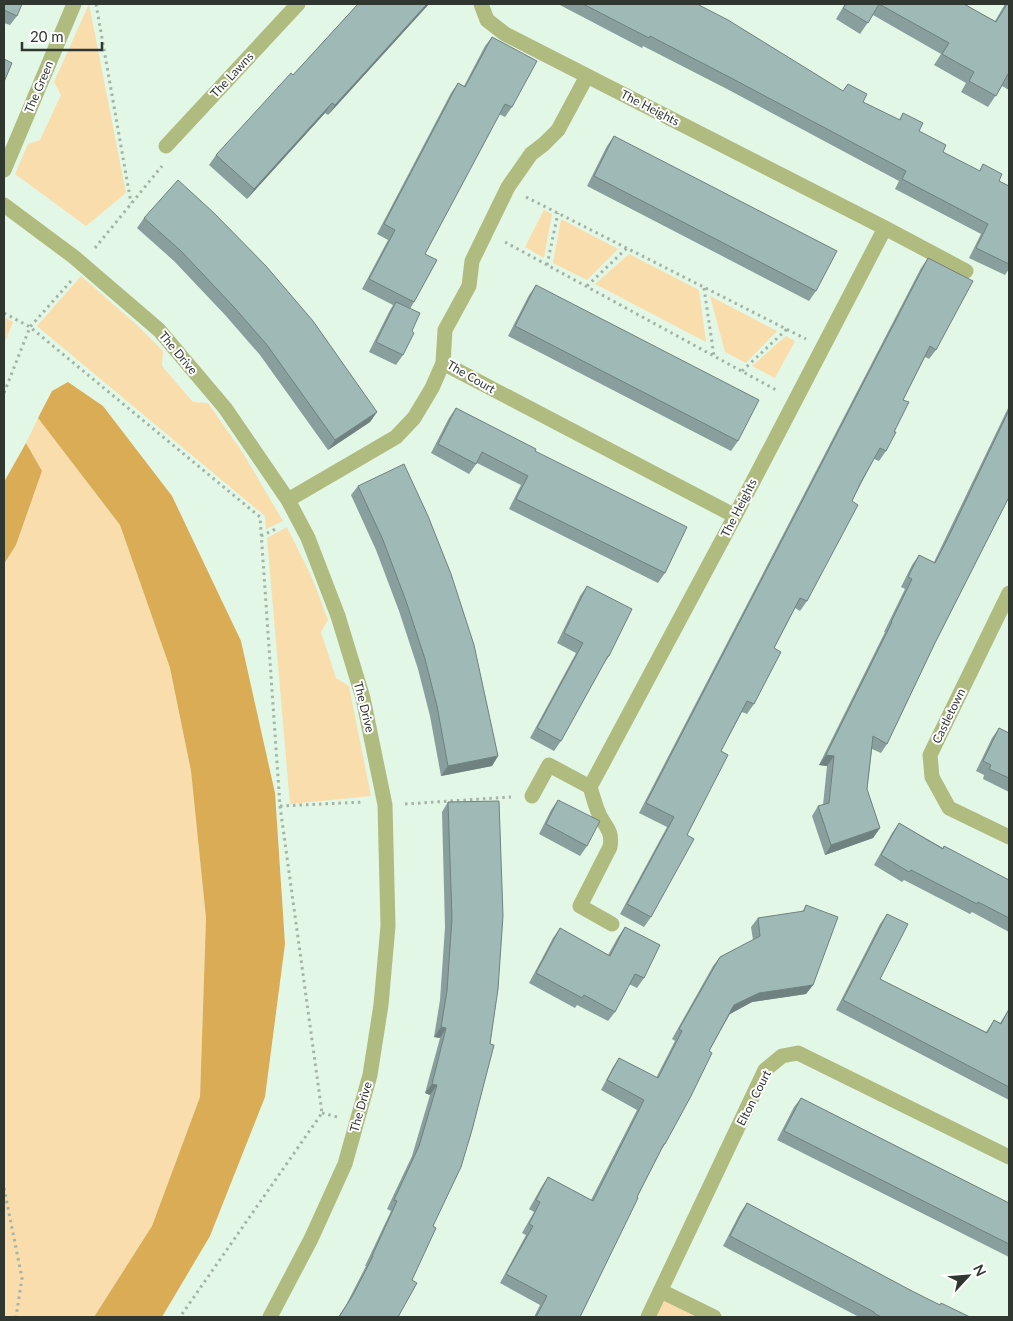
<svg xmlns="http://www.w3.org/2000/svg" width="1013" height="1321" viewBox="0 0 1013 1321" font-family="Lato,sans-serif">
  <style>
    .green { fill: #f9ddac }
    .forest { fill: #daac55 }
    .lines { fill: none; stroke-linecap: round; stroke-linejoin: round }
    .path { stroke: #a4b4a7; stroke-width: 3; stroke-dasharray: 2.5 4; stroke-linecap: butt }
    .minor { stroke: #b0bb80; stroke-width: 15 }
    .wall { fill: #889f9d }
    .shaded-wall { fill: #6f827f }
    .building { fill: #9eb9b6; stroke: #6f827f }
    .labels { text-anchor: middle; stroke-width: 4; stroke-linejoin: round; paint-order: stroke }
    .street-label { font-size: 12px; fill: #2f3730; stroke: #fff }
  </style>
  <rect width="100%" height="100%" fill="#e3f7e7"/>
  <!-- green -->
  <path class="green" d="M89 4 126 193 86 226 15 174 28 144 40 140 61 95 54 82Z
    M544 210 552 214 544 258 525 247Z
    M561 219 618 249 587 280 553 263Z
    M629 254 699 290 706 342 595 284Z
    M81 276 137 325 163 351 162 366 193 402 208 403 243 453 283 521 266 529 265 516 37 326Z
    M710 296 777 331 746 363 725 352Z
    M4 317 13 322 4 344Z
    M786 336 795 341 775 378 752 366Z
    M38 418 120 525 170 668 191 771 206 918 200 1097 152 1226 94 1317H4V564L16 545 42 471 26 443Z
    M287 527 313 580 328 620 321 632 336 678 349 686 371 796 290 804 267 538Z
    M661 1291 714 1317H648Z"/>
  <!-- forest -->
  <path class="forest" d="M68 382 103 406 172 496 241 641 275 793 285 944 265 1097 210 1236 162 1317H94L152 1226 200 1097 206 918 191 771 170 668 120 525 38 418 52 391Z
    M26 443 42 471 16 545 4 564V482Z"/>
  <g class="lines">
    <!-- path -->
    <path class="path" d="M96 4 131 203
      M526 197 806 339
      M505 242 778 391
      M95 248 162 166
      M547 265 558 213
      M587 286 627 248
      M704 288 714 356
      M4 313 30 327 260 517 280 806 322 1113 180 1317
      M742 371 787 329
      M4 393 30 327 71 281
      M261 536 278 528
      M405 804 511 797
      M280 806 364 802
      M322 1113 337 1117
      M4 1188 22 1278 16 1317"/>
    <!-- minor -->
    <path class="minor" d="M481 4 487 20 505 34 885 228 966 271
      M587 76 558 130 544 144 531 154 508 187 472 261 469 286 445 330 443 363 735 516
      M166 146 298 4
      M4 170 74 4
      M4 205 74 257 159 330 225 408 288 500 308 538 338 616 363 698 385 805 388 926 381 1005 370 1075 345 1164 311 1239 270 1317
      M288 500 396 437 414 418 432 388 443 363
      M1009 593 930 755 932 777 949 808 1009 837
      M590 787 735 516 885 228
      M532 796 549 765 590 787C593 796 595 805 599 814 605 827 613 830 610 847L580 906 612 924
      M661 1291 714 1317
      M648 1317 765 1070 782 1056 798 1053 1009 1157"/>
  </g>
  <!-- wall -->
  <path class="wall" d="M4 4 17 16 10 25 4 23Z
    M358 4H429L328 115 325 113 247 199 209 165 216 155 293 75Z
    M558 4H697L843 91 848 84 863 102 899 120 903 113 919 131 943 152 979 171 983 164 999 181 1009 186V269L1005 275 969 258 981 234 895 189 899 181 727 89 643 46 642 48Z
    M845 4H964L995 21 1005 4H1009V90L1002 86 988 107 961 92 966 83 934 65 941 54 873 15 860 34 836 19Z
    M492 37 512 107 505 117 499 114 425 254 414 302 410 309 412 331 403 355 396 365 369 352 389 312 393 305 362 289 388 240 377 234 451 93 458 83 464 86 485 46Z
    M614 136 816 291 809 301 587 186 607 146Z
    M144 218 377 412 370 422 328 450 260 355 226 316 174 261 137 228Z
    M928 258 936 350 929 359 925 357 903 400 894 432 886 451 879 461 874 459 852 501 807 601 800 611 795 608 774 648 754 704 747 714 742 712 721 751 687 835 651 917 644 927 620 914 667 827 639 813 921 268Z
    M536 285 738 441 731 451 508 336 529 295Z
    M1009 406V497L935 643 887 744 881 753 872 749 867 789 880 828 873 838 825 855 812 816 818 806 823 805 827 766 819 765 885 632H884L905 589 901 587 912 565 919 555 934 562Z
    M456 408 535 451 665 573 658 583 509 509 521 485 477 463 469 474 431 453 449 418Z
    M358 486 498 756 492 766 441 776 430 716 418 669 399 611 376 550 351 495Z
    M587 586 609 656 602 666 561 741 554 751 530 738 576 653 557 643 580 596Z
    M999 728 1009 733V792L983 779 984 775 976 771 992 738Z
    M558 800 587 846 580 856 539 834 551 810Z
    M448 802 472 1130 433 1226 398 1317H338L346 1305 366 1266H365L391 1211 387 1209 412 1156 430 1095 425 1093 440 1038 434 1037 440 1000 445 927 442 812Z
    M899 823 943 848 1009 880V932L972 912 970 914 904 880 902 882 874 865 892 833Z
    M806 905 813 985 806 994 752 1002 730 1014 709 1051 665 1144 660 1152 637 1197 580 1317H534L540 1305 500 1283 526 1235 522 1233 534 1212 529 1209 542 1186 548 1177 591 1200 637 1110 601 1090 613 1067 619 1058 656 1078 675 1041 672 1039 713 966 720 957 753 940 751 927 758 918 802 912Z
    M887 914 880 979 986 1032 994 1020 1000 1023 1009 1009V1100L836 1010 880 924Z
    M625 927 644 978 637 988 629 984 615 1012 608 1021 577 1005 575 1008 529 983 553 938 560 928 608 955 618 937Z
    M801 1098 1009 1203V1257L777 1140 794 1107Z
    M747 1203 912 1291 940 1305 970 1317H859L723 1246 740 1213Z"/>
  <!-- shaded-wall -->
  <path class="shaded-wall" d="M427 4H429L328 115 335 105Z
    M332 103 325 113 247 199 254 189Z
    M377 412 370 422 328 450 335 440Z
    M826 755 834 756 827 766 819 765Z
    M498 756 492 766 441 776 448 766Z
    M880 828 873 838 825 855 831 845Z
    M813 985 806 994 752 1002 728 1015 734 1005 759 993Z
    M441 1027 446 1028 440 1038 434 1037Z
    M432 1084 437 1085 430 1095 425 1093Z"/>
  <!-- building -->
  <path class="building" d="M4 4H22L17 16 4 10Z
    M358 4H427L335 105 332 103 254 189 216 155 291 73 293 75Z
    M583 4H697L728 20 843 91 848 84 867 94 863 102 900 120 903 113 923 123 919 131 946 145 943 152 980 171 983 164 1002 174 999 181 1009 186V264L976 248 988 224 902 179 906 171 733 79 650 36 649 38Z
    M846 4H879L868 23 843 8Z
    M879 4H964L996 22 1007 4H1009V75L1008 74 996 96 969 81 974 72 942 54 949 43Z
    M492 37 537 61 512 107 505 104 425 254 437 260 414 302 369 279 395 230 384 224 458 83 465 87Z
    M4 59 12 63 4 82Z
    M614 136 837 251 816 291 594 176Z
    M178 180 214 213 266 266 313 321 377 412 335 440 267 345 233 306 181 251 144 218Z
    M928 258 973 281 936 350 930 346 903 400 909 402 894 432H896L886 451 880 448 861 482 852 501 858 505 807 601 800 598 774 648 781 652 754 704 747 701 721 751 728 755 687 835 694 839 651 917 627 904 674 817 646 803Z
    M536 285 759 400 738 441 515 326Z
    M396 302 420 313 412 331 414 333 403 355 376 342Z
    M456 408 536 449 535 451 687 527 665 573 516 499 528 476 482 452 476 464 438 444Z
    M1009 410V497L935 643 887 744 873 736 867 789 880 828 831 845 818 806 829 803 834 756 826 755 892 622H891L912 579 908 577 919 555 935 563 948 538Z
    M404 464 428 516 451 574 474 645 498 756 448 766 437 706 425 659 406 601 383 540 358 486Z
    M587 586 632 609 609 656H608L561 741 537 728 583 643 564 633Z
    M999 728 1009 733V778L989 769 991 765 983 761Z
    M558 800 600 821 587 846 546 824Z
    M499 801 503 916 498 989 490 1044 494 1045 472 1130 461 1167 433 1226 436 1228 412 1280 417 1283 398 1317H339L353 1295 373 1256H372L397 1201 394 1200 419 1146 437 1085 432 1084 446 1028 441 1027 447 991 452 918 448 802Z
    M899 823 943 849 944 846 1009 880V918L978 902 977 904 911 870 909 872 881 855Z
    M806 905 838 917 813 985 759 993 734 1005 709 1051 712 1053 691 1096 665 1144H664L637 1197 638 1198 580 1317H536L547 1296 506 1274 533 1226 529 1224 540 1202 536 1200 548 1177 593 1201 644 1100 607 1080 619 1058 658 1078 682 1031 679 1029 720 957 760 936 758 918 804 911Z
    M887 914 908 924 880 979 987 1033 994 1020 1001 1024 1009 1009V1087L843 1000Z
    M625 927 660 945 644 978 635 974 615 1012 584 995 582 998 536 973 560 928 610 956Z
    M801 1098 1009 1203V1244L784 1131Z
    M747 1203 912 1291 940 1305 941 1303 970 1317H881L874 1313V1312L730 1236Z"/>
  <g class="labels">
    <!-- street labels -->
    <g class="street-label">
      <text transform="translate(232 75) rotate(-47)" y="4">The Lawns</text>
      <text transform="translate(39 87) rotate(-67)" y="4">The Green</text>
      <text transform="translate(650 108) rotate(27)" y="4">The Heights</text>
      <text transform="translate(178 353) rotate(50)" y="4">The Drive</text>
      <text transform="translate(471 377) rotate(30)" y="4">The Court</text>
      <text transform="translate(739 508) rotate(-63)" y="4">The Heights</text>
      <text transform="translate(364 707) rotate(76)" y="4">The Drive</text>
      <text transform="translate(949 716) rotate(-64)" y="4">Castletown</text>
      <text transform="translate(754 1098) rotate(-63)" y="4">Elton Court</text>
      <text transform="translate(361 1107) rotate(-74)" y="4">The Drive</text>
    </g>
  </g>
  <!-- border -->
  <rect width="1013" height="1321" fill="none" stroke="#2f3730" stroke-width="10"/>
  <!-- north arrow -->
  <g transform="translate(968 1276) rotate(64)" stroke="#ffffff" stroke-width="4" paint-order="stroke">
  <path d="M0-4L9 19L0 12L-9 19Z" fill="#2f3730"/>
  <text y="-8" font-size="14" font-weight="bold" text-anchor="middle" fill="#2f3730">N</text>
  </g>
  <!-- scale -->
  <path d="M22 42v8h80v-8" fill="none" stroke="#2f3730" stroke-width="2.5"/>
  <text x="30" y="42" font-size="15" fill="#2f3730" stroke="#ffffff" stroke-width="4" paint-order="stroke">20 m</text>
</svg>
